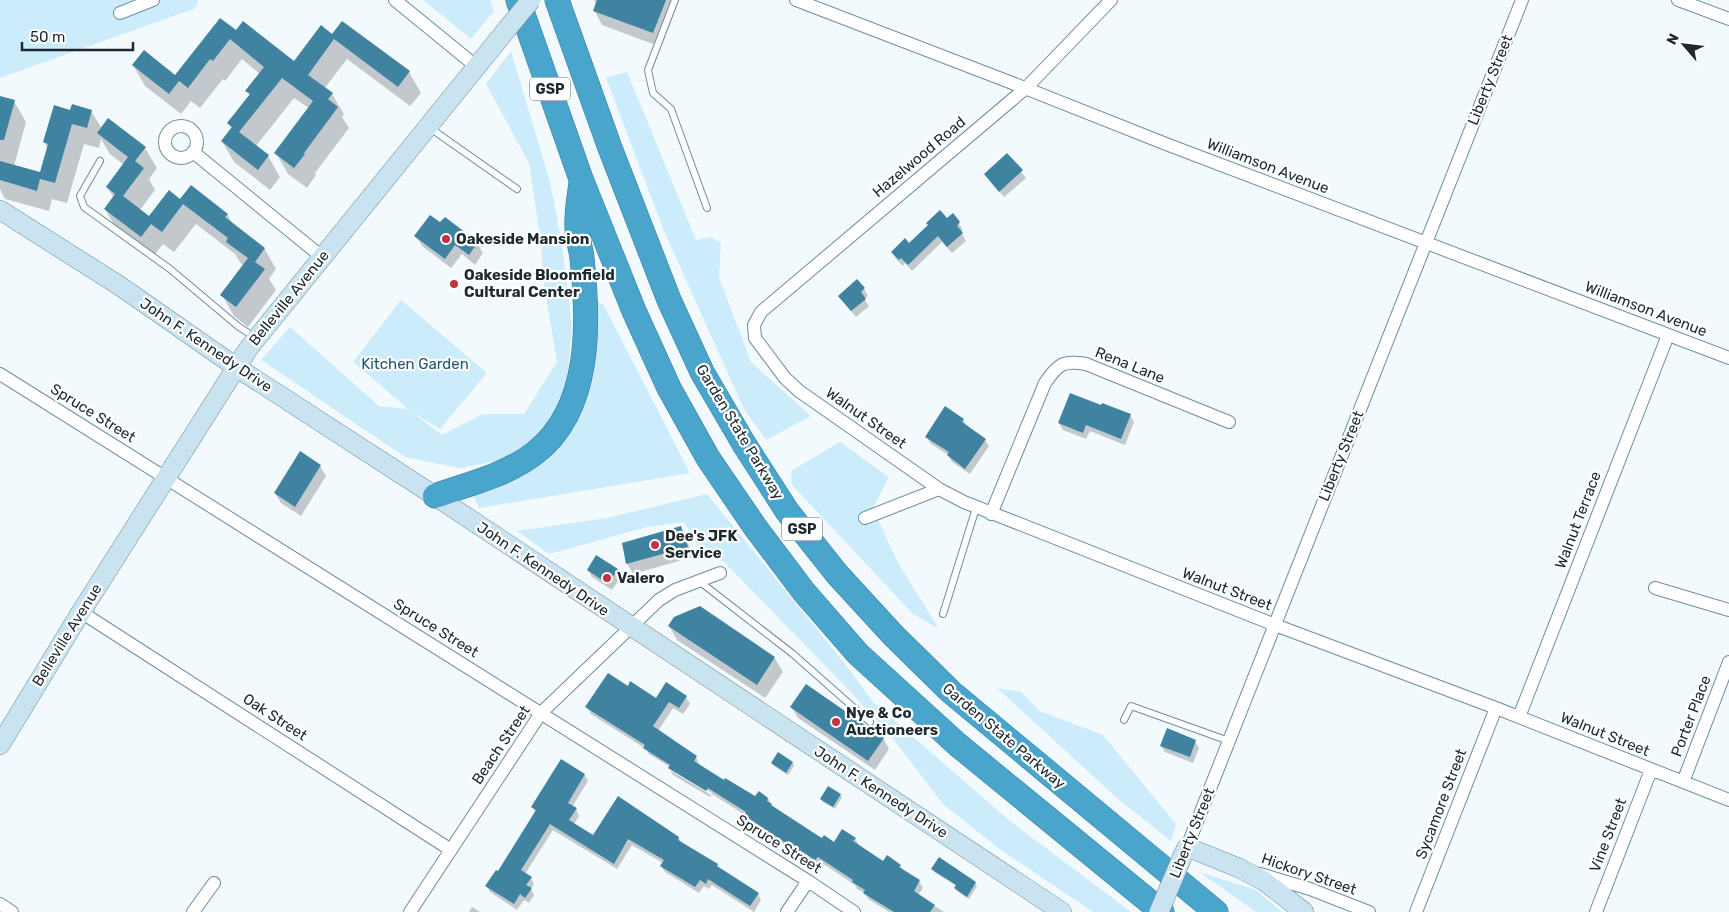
<svg xmlns="http://www.w3.org/2000/svg" width="1729" height="912" viewBox="0 0 1729 912" font-family="Rubik,sans-serif">
  <style>
    .green { fill: #ccebfb }
    .shadow { fill: #0003 }
    .building { fill: #4083a1 }
    .lines { fill: none; stroke-linecap: round; stroke-linejoin: round }
    .lane-casing { stroke: #6d8e9e; stroke-width: 8 }
    .street-casing { stroke: #6d8e9e; stroke-width: 14 }
    .secondary-casing { stroke: #6d8e9e; stroke-width: 20 }
    .highway-casing { stroke: #3a7a96; stroke-width: 25 }
    .lane { stroke: #fff; stroke-width: 6 }
    .street { stroke: #fff; stroke-width: 12 }
    .secondary { stroke: #c9e4f0; stroke-width: 19 }
    .highway { stroke: #4aa5cd; stroke-width: 24 }
    .secondary-bridge-casing { stroke: #6d8e9e; stroke-width: 20; stroke-linecap: butt }
    .secondary-bridge { stroke: #c9e4f0; stroke-width: 19 }
    .poi-dot { fill: #c33243; stroke: #fff; stroke-width: 2 }
    .labels { text-anchor: middle; stroke-width: 4.5; stroke-linejoin: round; paint-order: stroke }
    .shield { fill: #fff; stroke: #606a6e; stroke-width: 1 }
    .shield-label { font-size: 14px; font-weight: bold; fill: #1c2a30 }
    .street-label { font-size: 15px; fill: #1c2a30; stroke: #fff }
    .poi-label { font-size: 15px; font-weight: bold; fill: #1c2a30; stroke: #fff; text-anchor: start }
    .park-label { font-size: 15px; fill: #22576e; stroke: #fff }
  </style>
  <rect width="100%" height="100%" fill="#f3fafe"/>
  <!-- green -->
  <path class="green" d="M0 0H198L196 8 0 78Z
    M423 0H490L494 11 471 39Z
    M511 51 550 182 562 244 572 328 566 393 543 432 508 459 459 468 405 457 261 360 290 327 379 406 408 409 353 362 401 300 487 373 440 429 409 410 442 435 483 414H524L557 362 545 291 540 236 529 163 486 84Z
    M627 72 696 240 711 237 721 243 719 277 751 362 811 416 766 440 744 409 664 231 606 78Z
    M592 299 603 304 690 473 479 508 472 492 562 438Z
    M840 442 889 477 873 508 897 561 939 629 913 614 792 485 791 471Z
    M707 494 848 668 873 702 1011 822 1131 912H1093L1001 850 944 805 890 735 848 689 723 561 702 554 684 522 647 527 549 554 517 531 607 518Z
    M997 688 1021 692 1040 711 1103 735 1176 824 1171 841 1118 799Z
    M1199 872 1256 890 1282 912H1256Z"/>
  <!-- shadow -->
  <path class="shadow" d="M594 0H671L676 8 661 47 602 25 594 10 596 4Z
    M236 32 294 63 333 36 409 72 421 93 410 106 347 59 324 89 332 94 344 114 342 117 349 128 315 173 316 175 307 188 288 174 276 153 309 108 294 98 256 146 268 156 280 177 270 190 234 162 222 141 232 129 228 123 250 96 247 91 260 74 242 59 225 81 223 79 200 108 191 101 181 114 145 86 133 65 176 77Z
    M0 97 14 101 26 122 14 166 41 174 48 149 44 142 71 111H91L102 129 145 148 157 168 149 179 155 190 140 210 150 217 181 201 227 214 233 224 264 248 276 269 269 279 276 290 248 327 234 316 222 295 244 266 240 262 235 254 196 224 174 252 163 244 153 257 117 230 105 209 114 198 107 187 124 165 110 154 101 139 99 148 84 144 67 203 52 199 49 211 5 199 0 189Z
    M1007 154 1026 178 1004 197 985 174Z
    M953 215 963 230 961 232 966 241 952 253 942 242 912 271 905 263 903 266 896 259 892 252 909 245Z
    M440 223 477 243 483 253 475 265 462 254 451 268 422 246 416 236Z
    M864 289 868 296 864 299 869 306 856 317 839 297Z
    M1130 415 1134 422 1125 445 1090 431 1086 439 1063 430 1059 423Z
    M963 420 967 426 985 440 989 446 970 474 952 462 948 455 930 443 927 437Z
    M320 466 326 476 301 516 281 503 275 493Z
    M680 528 686 538 693 557 633 574 627 563Z
    M588 570H617L621 577 612 590 592 577Z
    M669 626 774 657 783 672 765 698 677 640Z
    M628 687 656 699 686 697 690 704 683 714 673 708 658 731 696 757 699 764 698 765 724 782 756 798H768L773 808 816 837 835 843 855 838 859 845 884 863 900 865 903 871 919 881 923 888 918 895 944 912H889L868 899 865 893 857 889 855 885 822 863 819 866 804 856 803 857 749 821 745 815 712 794 710 797 673 775 670 770 711 795 712 793 649 754 646 749 591 714 587 707Z
    M792 708 883 738 889 749 875 770 798 718Z
    M1195 741 1199 748 1193 763 1165 752 1161 746Z
    M778 753 793 763 794 766 788 775 774 766 772 763Z
    M584 774 588 781 572 807 576 809 579 816 574 824 594 836 679 838 682 844 717 865 719 869 758 894 761 900 754 912 712 885 709 889 704 886 699 893 665 872 661 866 663 863 632 845 617 869 553 830 525 874 531 878 534 884 531 889 534 895 529 903 524 900 517 910 490 892 487 886 499 873 536 813 532 807Z
    M840 794 842 797 835 809 823 802 821 799Z
    M933 869 975 883 977 886 969 899 957 891 955 888 957 886 934 872Z
    M472 907 480 912H469Z"/>
  <!-- building -->
  <path class="building" d="M597 0H666L653 33 593 11Z
    M220 18 236 30 243 21 294 61 321 25 332 34 342 21 410 71 398 87 334 39 308 75 333 93 328 99 338 107 304 153 305 154 294 168 274 153 313 101 282 78 239 132 269 155 258 170 221 141 232 127 227 123 250 94 245 91 264 67 230 39 213 61 210 59 188 88 179 81 169 94 132 65 144 50 175 75Z
    M0 96 15 100 4 140H0Z
    M72 104 92 110 87 128 72 124 55 183 40 179 37 191 0 180V161L40 172 48 144 43 142 54 105 70 110Z
    M108 118 146 147 135 161 144 168 123 196 149 216 169 190 180 199 191 185 228 214 225 217 265 248 255 262 265 269 236 307 220 295 248 258 226 242 228 238 183 204 162 232 151 224 141 237 104 209 115 194 106 187 128 157 97 133Z
    M1007 153 1023 170 999 192 984 174Z
    M940 210 947 218 953 213 960 222 957 226 963 233 947 247 938 236 908 265 901 258 899 260 891 252 905 238 909 243 928 225 926 223Z
    M430 215 440 222 445 217 478 242 469 255 455 245 445 259 414 236Z
    M857 279 865 288 861 292 866 299 851 311 838 296Z
    M1070 393 1101 405 1102 403 1131 414 1121 439 1086 425 1083 433 1058 423Z
    M945 406 964 419 962 422 986 439 965 469 947 455 949 452 925 437Z
    M300 451 321 465 295 507 274 493Z
    M681 526 688 547 626 564 622 543Z
    M596 555 618 569 608 584 587 570Z
    M700 606 775 657 757 685 668 626 674 617Z
    M608 673 628 686 630 681 656 698 666 682 687 696 679 708 669 702 653 726 697 756 694 761 724 780 725 778 755 796 759 791 768 798 767 801 772 804 771 805 817 835 822 838 824 835 834 842 842 829 856 838 853 841 883 861 887 855 901 865 899 867 920 880 914 891 935 905 930 912H894L863 893 865 890 852 882 853 880 818 857 815 860 800 850 799 852 744 815 746 812 708 788 706 791 668 768 670 765 643 748 645 745 585 707Z
    M806 684 884 738 868 761 790 707Z
    M1167 728 1196 740 1190 757 1160 746Z
    M778 752 793 762 786 773 771 763Z
    M561 759 585 774 568 803 577 808 569 820 593 835 618 796 679 837 678 840 718 864 717 866 759 893 750 906 708 879 706 884 700 880 695 887 660 866 664 860 628 839 614 864 550 824 521 870 532 877 526 885 532 888 525 898 520 894 514 904 485 886 496 870 498 871 536 810 531 807Z
    M828 786 841 794 833 807 820 799Z
    M939 857 976 882 967 897 954 888 956 885 931 869Z"/>
  <g class="lines">
    <defs>
      <path id="lane" d="M675 0 648 70 653 93 671 109 707 208
        M430 128 517 189
        M100 161 80 196 84 207 170 269 239 327 256 338
        M699 581 793 654 870 722
        M943 614 976 508
        M1124 720 1131 706 1229 741"/>
      <path id="street" d="M395 0 477 67
        M796 0 1007 81 1166 144 1729 358
        M1111 0 1026 88 761 312 754 325 755 338 785 378 799 391 939 489 964 502 1275 625 1496 708 1729 800
        M1678 0 1729 19
        M120 13 153 0
        M165 142a16 16 0 1 1 32 0a16 16 0 1 1-32 0Z
        M193 152 322 257
        M0 374 808 881 854 912
        M991 514 1045 383C1058 364 1063 360 1086 364L1229 422
        M865 518 939 489
        M1655 588 1729 610
        M81 612 451 850
        M1519 717 1668 335
        M1683 782 1729 662
        M1187 847 1522 0
        M1260 874 1310 889 1369 912
        M0 904 12 912
        M193 912 214 883
        M410 912 541 713 659 600 675 590 720 573
        M787 912 808 881
        M1416 912 1496 708
        M1596 912 1651 770"/>
      <path id="secondary" d="M0 210 120 286 236 367 435 496 1062 912
        M0 745 81 612 248 349 507 29
        M1183 855 1187 847 1239 868 1264 881 1304 912"/>
      <path id="highway" d="M518 0 581 179 634 311 669 388 708 458 755 527 804 592 858 654 958 745 1162 912
        M557 0 610 148 669 300 702 372 744 444 787 511 837 574 893 635 951 692 1216 912
        M435 496C468 484 507 475 535 453 592 409 589 322 582 258 581 248 577 238 577 228 576 213 579 198 581 183"/>
    </defs>
    <!-- lane casing -->
    <use href="#lane" class="lane-casing"/>
    <!-- street casing -->
    <use href="#street" class="street-casing"/>
    <!-- secondary casing -->
    <use href="#secondary" class="secondary-casing"/>
    <!-- highway casing -->
    <use href="#highway" class="highway-casing"/>
    <!-- lane -->
    <use href="#lane" class="lane"/>
    <!-- street -->
    <use href="#street" class="street"/>
    <!-- secondary -->
    <use href="#secondary" class="secondary"/>
    <!-- highway -->
    <use href="#highway" class="highway"/>
    <defs>
      <path id="secondary-bridge" d="M507 29 531 0
        M1159 912 1183 855"/>
    </defs>
    <!-- secondary-bridge casing -->
    <use href="#secondary-bridge" class="secondary-bridge-casing"/>
    <!-- secondary-bridge -->
    <use href="#secondary-bridge" class="secondary-bridge"/>
  </g>
  <!-- markers -->
  <g class="poi-dot">
    <circle cx="446" cy="239" r="5"/>
    <circle cx="454" cy="284" r="5"/>
    <circle cx="655" cy="545" r="5"/>
    <circle cx="607" cy="578" r="5"/>
    <circle cx="836" cy="722" r="5"/>
  </g>
  <g class="labels">
    <!-- shield labels -->
    <g class="shield">
      <rect x="530" y="77.5" width="40" height="23" rx="4"/>
      <rect x="782" y="517.5" width="40" height="23" rx="4"/>
    </g>
    <g class="shield-label">
      <text x="550" y="94">GSP</text>
      <text x="802" y="534">GSP</text>
    </g>
    <!-- street labels -->
    <g class="street-label">
      <text transform="translate(1490 80) rotate(-68)" y="5">Liberty Street</text>
      <text transform="translate(919 157) rotate(-40)" y="5">Hazelwood Road</text>
      <text transform="translate(1268 166) rotate(21)" y="5">Williamson Avenue</text>
      <text transform="translate(289 298) rotate(-51)" y="5">Belleville Avenue</text>
      <text transform="translate(1646 309) rotate(21)" y="5">Williamson Avenue</text>
      <text transform="translate(206 345) rotate(34)" y="5">John F. Kennedy Drive</text>
      <text transform="translate(1130 365) rotate(22)" y="5">Rena Lane</text>
      <text transform="translate(93 413) rotate(32)" y="5">Spruce Street</text>
      <text transform="translate(866 418) rotate(35)" y="5">Walnut Street</text>
      <text transform="translate(740 432) rotate(59)" y="5">Garden State Parkway</text>
      <text transform="translate(1341 456) rotate(-68)" y="5">Liberty Street</text>
      <text transform="translate(1578 520) rotate(-69)" y="5">Walnut Terrace</text>
      <text transform="translate(543 569) rotate(34)" y="5">John F. Kennedy Drive</text>
      <text transform="translate(1227 589) rotate(21)" y="5">Walnut Street</text>
      <text transform="translate(436 628) rotate(32)" y="5">Spruce Street</text>
      <text transform="translate(67 635) rotate(-58)" y="5">Belleville Avenue</text>
      <text transform="translate(1691 716) rotate(-69)" y="5">Porter Place</text>
      <text transform="translate(275 717) rotate(33)" y="5">Oak Street</text>
      <text transform="translate(1605 734) rotate(22)" y="5">Walnut Street</text>
      <text transform="translate(1004 736) rotate(40)" y="5">Garden State Parkway</text>
      <text transform="translate(501 745) rotate(-56)" y="5">Beach Street</text>
      <text transform="translate(881 792) rotate(33)" y="5">John F. Kennedy Drive</text>
      <text transform="translate(1441 804) rotate(-69)" y="5">Sycamore Street</text>
      <text transform="translate(1192 833) rotate(-68)" y="5">Liberty Street</text>
      <text transform="translate(1608 835) rotate(-69)" y="5">Vine Street</text>
      <text transform="translate(779 844) rotate(32)" y="5">Spruce Street</text>
      <text transform="translate(1309 874) rotate(19)" y="5">Hickory Street</text>
    </g>
    <!-- poi labels -->
    <g class="poi-label">
      <text x="456" y="244">Oakeside Mansion</text>
      <text x="464" y="280">Oakeside Bloomfield<tspan x="464" dy="17">Cultural Center</tspan></text>
      <text x="665" y="541">Dee's JFK<tspan x="665" dy="17">Service</tspan></text>
      <text x="617" y="583">Valero</text>
      <text x="846" y="718">Nye &amp; Co<tspan x="846" dy="17">Auctioneers</tspan></text>
    </g>
    <!-- park labels -->
    <g class="park-label">
      <text x="415" y="369">Kitchen Garden</text>
    </g>
  </g>
  <!-- north arrow -->
  <g transform="translate(1684 45) rotate(298)" stroke="#ffffff" stroke-width="4" paint-order="stroke">
  <path d="M0-4L9 19L0 12L-9 19Z" fill="#1c2a30"/>
  <text y="-8" font-size="14" font-weight="bold" text-anchor="middle" fill="#1c2a30">N</text>
  </g>
  <!-- scale -->
  <path d="M22 42v8h111v-8" fill="none" stroke="#1c2a30" stroke-width="2.5"/>
  <text x="30" y="42" font-size="15" fill="#1c2a30" stroke="#ffffff" stroke-width="4" paint-order="stroke">50 m</text>
</svg>
